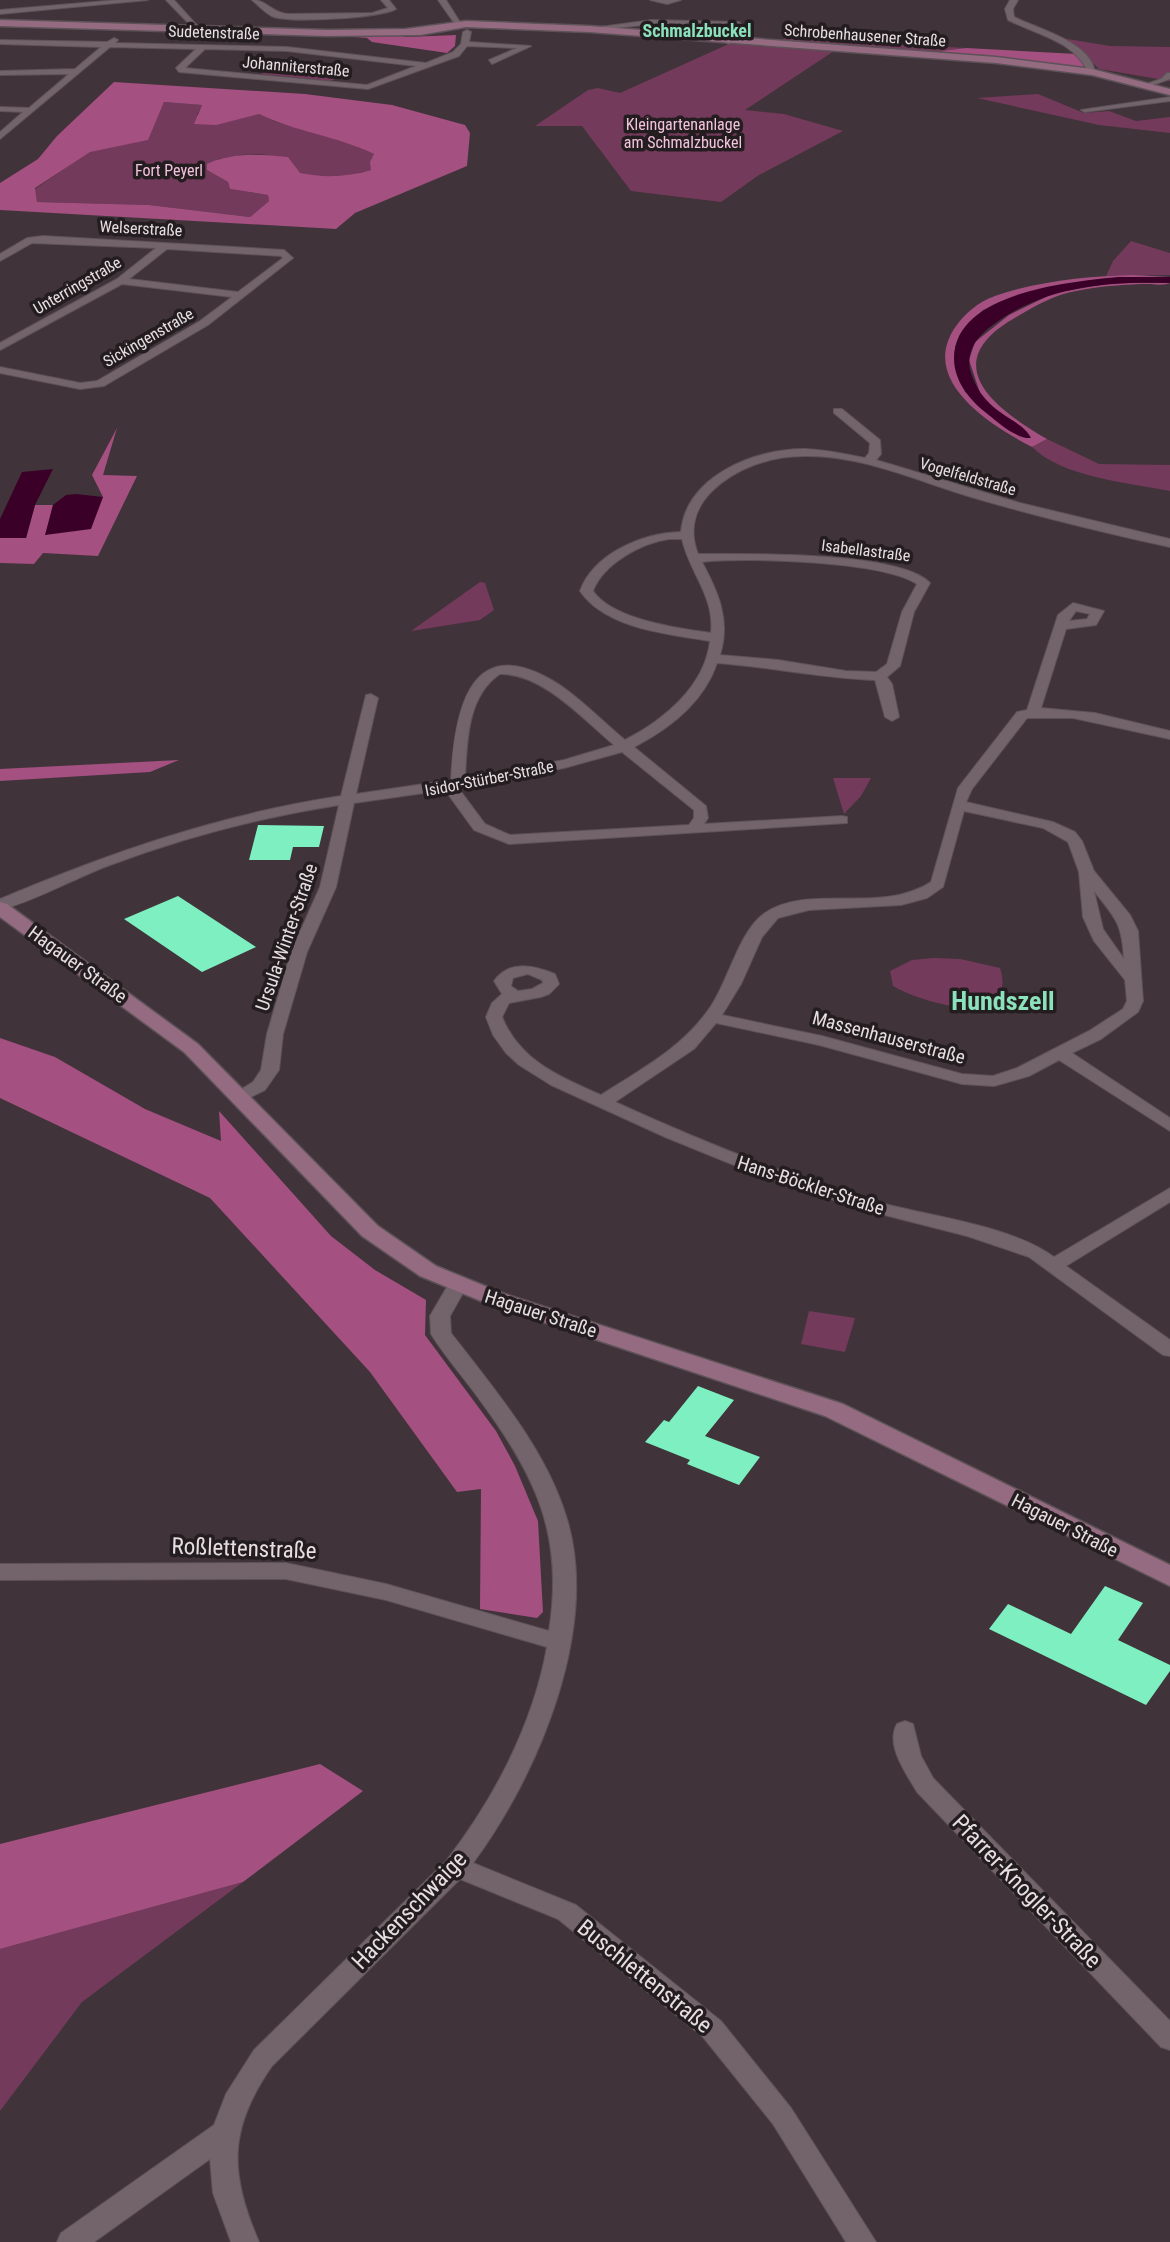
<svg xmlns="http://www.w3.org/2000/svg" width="1170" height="2242" viewBox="0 0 1170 2242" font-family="'Roboto Condensed',sans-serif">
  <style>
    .green { fill: #743a5b }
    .forest { fill: #a45080; fill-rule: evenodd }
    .water { fill: #3b0027 }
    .building { fill: #7defc0 }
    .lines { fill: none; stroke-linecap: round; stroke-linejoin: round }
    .street-casing { stroke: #5d5257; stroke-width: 2 }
    .secondary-casing { stroke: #5d5257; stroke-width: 3 }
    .street { fill: #73646b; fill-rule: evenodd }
    .secondary { fill: #946b81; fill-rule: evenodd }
    .labels { text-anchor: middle; stroke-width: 7; stroke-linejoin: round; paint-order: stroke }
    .far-street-label { font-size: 16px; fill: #e7dee2; stroke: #231d20 }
    .far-park-label { font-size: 16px; fill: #f3c3dc; stroke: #231d20 }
    .far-neighbourhood-label { font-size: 18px; font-weight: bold; fill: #8ae1bb; stroke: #231d20 }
    .street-label { font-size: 19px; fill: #e7dee2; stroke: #231d20 }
    .near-street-label { font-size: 23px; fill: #e7dee2; stroke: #231d20 }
    .district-label { font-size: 26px; font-weight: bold; fill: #8ae1bb; stroke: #231d20 }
  </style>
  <rect width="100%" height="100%" fill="#40333a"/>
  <!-- green -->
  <path class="green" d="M788 34 827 37 826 41 966 48 942 51 952 55 780 43Z
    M1061 38 1110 46 1170 47V81L1099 69 1074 44Z
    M731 43 834 51 745 110 784 114 843 131 759 175 721 202 631 191 582 126H535L588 90 598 88 620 93Z
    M275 63 352 70 331 81 261 74Z
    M1038 94 1084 113 1109 111 1136 121 1170 117V133L1099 125 977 98Z
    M164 102 202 105 197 115 259 114 274 121 349 142 374 154 371 170C352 175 319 183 300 173 289 167 282 158 267 155 252 152 233 156 218 159L207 170 228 182 230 189 268 195 269 201 250 217 149 205 37 202 35 189 90 151 147 140Z
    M1131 241 1170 253V275L1106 276 1113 261Z
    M1047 439 1099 464 1170 465V491C1129 483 1062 477 1032 447Z
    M480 582 485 583 494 610 480 620 411 631Z
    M833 778H871L861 796 844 814Z
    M934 958 960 959 1000 968C1006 987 1001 996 988 1010 958 1009 919 1001 893 986L890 971 912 960Z
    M809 1311 855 1318 845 1352 801 1344Z
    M243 1882 82 2002 0 2111V1949Z"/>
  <!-- forest -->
  <path class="forest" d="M396 34 406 37 456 35 455 46 447 53 372 42 367 38 330 35Z
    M966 48 1077 54 1087 68 952 55 941 51Z
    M114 82 305 94 392 105 465 125 470 133 467 166 355 213 336 229 0 210V183L38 159 57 136ZM164 102 202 105 194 124 216 125 259 114C296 132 337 136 374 154L370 162 371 170C348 177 324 178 300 173L288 157C261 154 232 152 207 164V170L228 182 230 189 268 195 269 201 250 217 149 205 37 202 35 188 90 152 148 140Z
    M1133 275 1170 277 1090 280 983 310 960 334 955 347 965 392 1032 436 982 399 969 360 975 342 1009 315 1054 293 1112 283H1170C1166 285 1158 285 1151 284 1126 284 1101 286 1076 291 1054 295 1037 305 1018 316 935 362 992 407 1047 439L1032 447C992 426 920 382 954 329 964 314 978 302 995 296 1038 281 1089 276 1133 275Z
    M117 428 103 475 137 476 98 556 43 553 34 564 0 563V538H26L35 505H53L46 535 103 497 92 475Z
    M179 760 150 772 0 781V769Z
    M0 1038 55 1057 145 1109 221 1141 219 1111 331 1236 375 1270 426 1300 425 1335 496 1431 515 1466 538 1521 543 1612 537 1618 480 1609 481 1489 457 1492 370 1372 210 1198 0 1098Z
    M320 1764 363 1791 243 1882 0 1949V1844Z"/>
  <!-- water -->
  <path class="water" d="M1118 277H1170V283C1106 281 1043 286 990 327 975 339 965 354 971 373 985 416 1021 417 1031 438 1015 439 997 421 985 412 969 399 954 381 954 358 955 292 1069 282 1118 277Z
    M53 469 35 505 26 538H0V519L22 472Z
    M76 494 103 497 91 529 45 535 53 505 66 495Z"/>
  <!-- building -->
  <path class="building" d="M258 825 324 826 319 847H293L290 860H249Z
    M178 896 256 947 202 972 124 919Z
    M698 1386 734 1400 705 1436 760 1457 739 1485 687 1464 690 1460 645 1442 664 1420 669 1422Z
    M1105 1586 1143 1603 1118 1640 1170 1665V1671L1146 1705 989 1629 1008 1604 1071 1634Z"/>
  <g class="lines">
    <defs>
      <path id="street" d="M118 0H148L0 14V10Z
        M166 0H174L202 31H196Z
        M252 0C267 0 272 13 288 14L372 13 388 8 381 0H389L396 9C379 18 294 23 274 17 267 15 258 5 252 0Z
        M438 0H446L463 27H457Z
        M650 0H681L667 4Z
        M1010 0H1018L1013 9 1014 17C1038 29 1094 43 1095 74H1089C1075 41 1038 35 1008 20L1005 9Z
        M652 20 739 22 745 28 729 44 725 42 736 26 652 24 589 31 585 29Z
        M467 30 471 32 469 42 531 46 492 64 489 60 517 48 467 46 459 56 368 89 179 72 176 68 196 49 110 47 0 139V132L23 112 0 111V107L29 108 69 74 0 75V71L75 69 101 47 0 44V40L107 42 114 38 118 40 115 43 287 47 426 63 453 52 461 44 463 32ZM205 49 287 51 416 66 367 85 185 68Z
        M1167 73H1170V79L1147 87 1143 85 1161 79Z
        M1170 97V101L1085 112 1081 110Z
        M43 236 284 250 293 258 208 325 104 386 80 389 0 373V367L80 383 97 381 200 321 232 297 122 284 0 350V343L117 279 156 248 32 243 0 261V254L27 238ZM167 249 281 256 283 258 238 292 129 279Z
        M834 409H842L880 440 881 454 876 460 1020 503 1170 539V547C1102 532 1035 516 968 496 915 480 861 455 804 456 771 456 736 468 712 491 694 509 689 531 698 554 745 554 900 551 930 583L914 612 900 666 887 677 892 684 899 717 892 721 885 717 875 680C822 678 770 667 717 663 704 702 669 729 634 747L706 806 708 818 704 824 842 816 847 817V823L509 844 474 830 445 790 354 803 336 887 307 952 283 1034 279 1070 265 1090 247 1099H235L232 1095 253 1082 261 1070 267 1034 291 952 320 887 339 805C261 817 185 837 110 865 75 878 35 901 0 910V899C111 852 222 814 341 796L366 695 371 694 378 698 356 794 451 780C454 722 465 634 546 677 571 689 603 722 625 740 664 720 705 686 710 641 668 634 606 629 580 591 594 553 643 533 681 532 686 475 757 448 806 449 826 450 846 454 865 458L869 453 870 443 834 413ZM669 539H682C689 572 715 596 711 633 678 628 613 620 593 591 603 564 641 543 669 539ZM702 562C744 557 884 561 917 584L902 612 887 664 876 672 846 671 778 660 720 655C731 620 718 592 702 562ZM500 674C542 673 583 719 614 745L564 760 465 778C467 742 467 696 500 674ZM622 752 694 810V818L689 825 510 835 485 824 459 789 564 768Z
        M1073 603 1104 611 1096 625 1066 629 1041 708 1095 713 1170 731V739L1073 718H1027L972 789 966 802 1053 822 1075 832 1082 841 1094 871 1130 915 1138 931 1143 1001 1138 1012 1101 1039 1072 1053 1170 1118V1131L1059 1060 1029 1076 994 1086 962 1084 819 1045 716 1023 694 1049 615 1102C698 1140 782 1174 870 1200 924 1216 1009 1224 1054 1257L1170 1188V1202L1066 1266 1170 1340V1356L1163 1355 1029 1257 967 1236 861 1209 761 1176 665 1137 551 1085 519 1065 506 1053 493 1035 486 1017 492 1003 502 994 494 981C509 960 533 965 555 974L559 984 549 994 541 997 509 1003 502 1017C520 1061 560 1077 601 1095 640 1070 682 1048 709 1009 728 983 739 930 765 913 810 883 879 915 931 882L958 788 1017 712 1027 710 1058 615ZM1076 611 1090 614 1087 619 1069 621ZM964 811 1043 828 1068 842 1079 872 1083 917 1094 941 1125 980 1127 1001 1123 1009 1089 1031 1017 1068 993 1076 962 1074 822 1036 722 1015 741 984 762 937 778 918 809 910 901 905 927 898 943 887ZM1094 891C1116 919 1122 923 1124 959L1103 929ZM528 974 542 980 543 983 532 989 518 991 511 986 513 978Z
        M458 1278 468 1284 450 1316 451 1333C494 1389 545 1448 566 1516 601 1626 539 1774 473 1863L576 1905 721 2021 791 2108 876 2242H846L773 2124 703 2037 558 1919 460 1879 272 2066C228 2129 229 2173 259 2242H231L213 2193 210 2159 94 2242H57L61 2233 214 2125 226 2094 254 2050 446 1861C494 1799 533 1725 547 1647L386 1600 286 1579 0 1580V1564L286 1563 386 1584 549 1631C564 1537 537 1478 482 1403 466 1380 446 1358 431 1334L430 1316 451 1280Z
        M905 1721 913 1724 921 1756 933 1778 1170 2021V2050L1161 2047 917 1792C906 1773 885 1745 897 1724Z"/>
      <path id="secondary" d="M0 20 327 30 406 29 466 21 589 26 996 57 1092 69 1170 89V95L1092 75 996 63 589 32 466 27 420 35 327 36 0 26Z
        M0 902 7 904 198 1044 378 1226 436 1266 502 1293 843 1404 1170 1565V1586L825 1416 486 1303 420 1276 362 1236 184 1052 0 917Z"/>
    </defs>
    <!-- street casing -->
    <use href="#street" class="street-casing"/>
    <!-- secondary casing -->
    <use href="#secondary" class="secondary-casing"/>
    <!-- street -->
    <use href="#street" class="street"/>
    <!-- secondary -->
    <use href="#secondary" class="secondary"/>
  </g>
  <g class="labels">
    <!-- far-street labels -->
    <g class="far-street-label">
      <text transform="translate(214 32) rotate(2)" y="6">Sudetenstraße</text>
      <text transform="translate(865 35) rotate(4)" y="6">Schrobenhausener Straße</text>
      <text transform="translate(296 66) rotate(5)" y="6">Johanniterstraße</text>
      <text transform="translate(141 228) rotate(3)" y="6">Welserstraße</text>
      <text transform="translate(77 285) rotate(-30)" y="6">Unterringstraße</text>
      <text transform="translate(148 337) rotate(-30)" y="6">Sickingenstraße</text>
      <text transform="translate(968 476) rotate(16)" y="6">Vogelfeldstraße</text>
      <text transform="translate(866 550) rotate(7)" y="6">Isabellastraße</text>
      <text transform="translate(489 778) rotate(-11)" y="6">Isidor-Stürber-Straße</text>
    </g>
    <!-- far-park labels -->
    <g class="far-park-label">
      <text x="683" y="130">Kleingartenanlage<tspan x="683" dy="18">am Schmalzbuckel</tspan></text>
      <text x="169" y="176">Fort Peyerl</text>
    </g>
    <!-- far-neighbourhood labels -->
    <g class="far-neighbourhood-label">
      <text x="697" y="37">Schmalzbuckel</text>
    </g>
    <!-- street labels -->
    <g class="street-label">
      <text transform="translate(286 937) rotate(-71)" y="7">Ursula-Winter-Straße</text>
      <text transform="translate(78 964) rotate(36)" y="7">Hagauer Straße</text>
      <text transform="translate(889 1037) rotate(15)" y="7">Massenhauserstraße</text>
      <text transform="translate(811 1185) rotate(18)" y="7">Hans-Böckler-Straße</text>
      <text transform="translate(541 1313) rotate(18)" y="7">Hagauer Straße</text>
      <text transform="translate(1065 1525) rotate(27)" y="7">Hagauer Straße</text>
    </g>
    <!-- near-street labels -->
    <g class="near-street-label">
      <text transform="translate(244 1548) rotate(2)" y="8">Roßlettenstraße</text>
      <text transform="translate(1027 1891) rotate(46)" y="8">Pfarrer-Knogler-Straße</text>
      <text transform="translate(409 1910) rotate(-46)" y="8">Hackenschwaige</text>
      <text transform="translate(645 1976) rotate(39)" y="8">Buschlettenstraße</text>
    </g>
    <!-- district labels -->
    <g class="district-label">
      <text x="1003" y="1010">Hundszell</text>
    </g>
  </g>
</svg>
